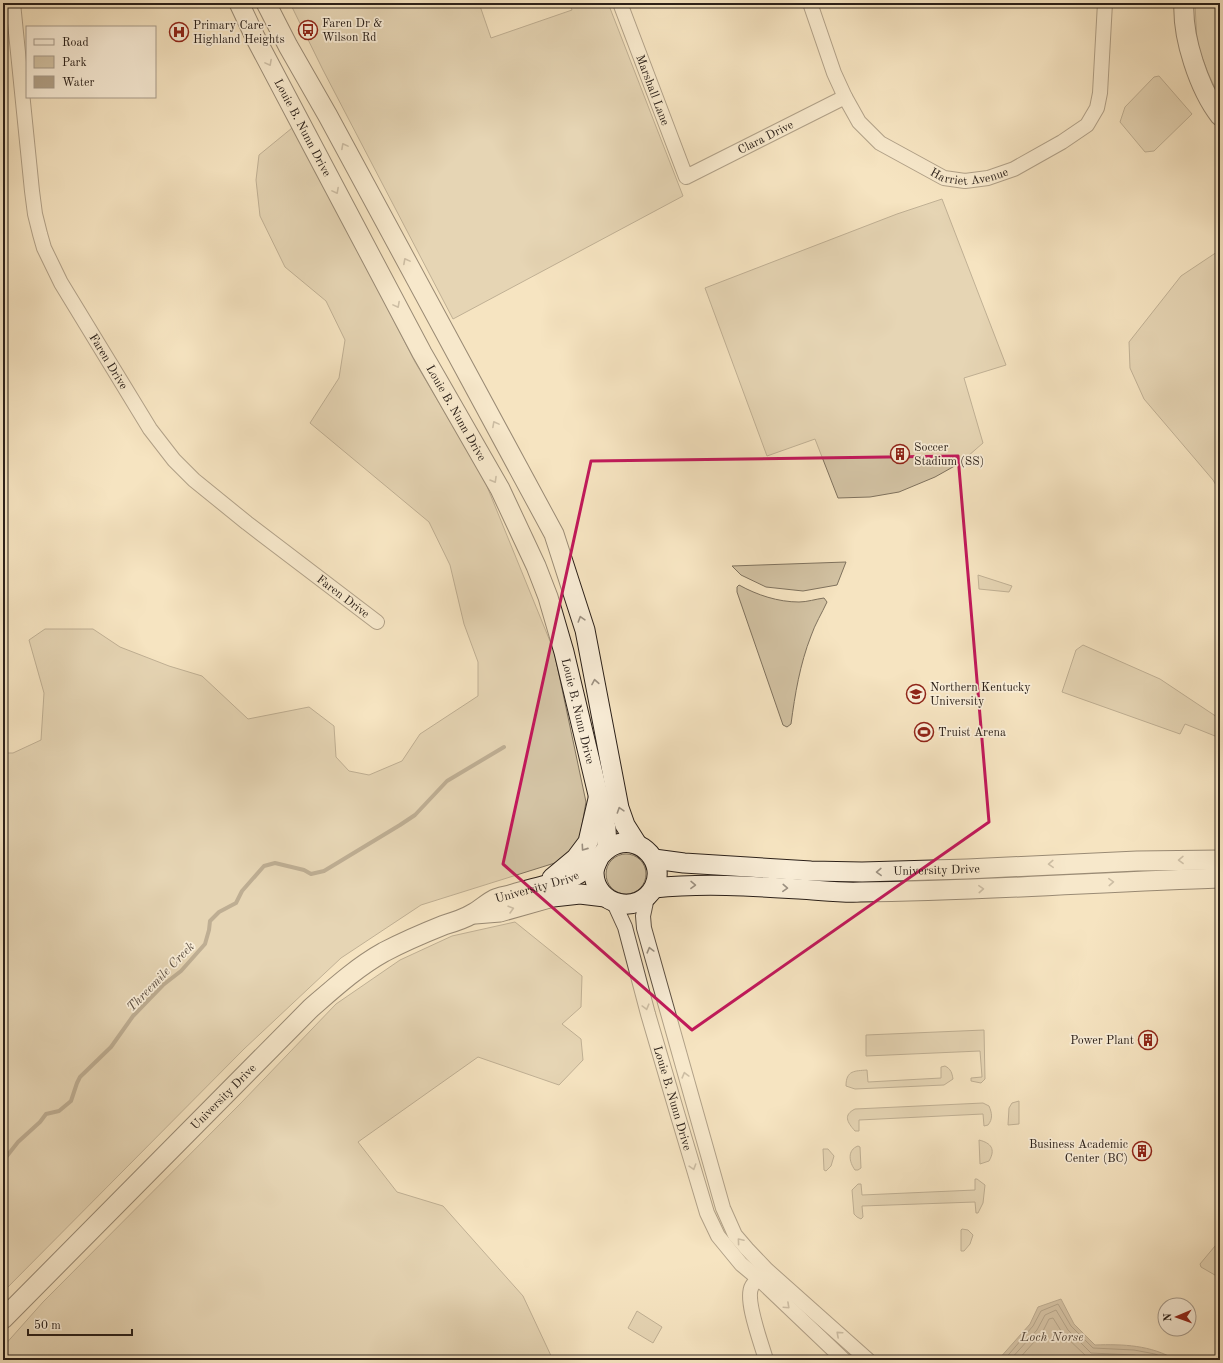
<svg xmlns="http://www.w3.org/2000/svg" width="1223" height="1363" viewBox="0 0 1223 1363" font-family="'Old Standard TT',serif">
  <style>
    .green { fill: #d3c3a4; stroke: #7f725e }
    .water { fill: #b1a188; stroke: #7b6d5c }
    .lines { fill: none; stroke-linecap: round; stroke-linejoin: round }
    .shore { stroke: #6e6050; stroke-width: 1 }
    .stream { stroke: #7b6d5c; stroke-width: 4 }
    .street-casing { stroke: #5e5143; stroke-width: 16 }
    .secondary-casing { stroke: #2b2019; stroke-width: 21 }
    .street { stroke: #f9edd7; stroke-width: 14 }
    .secondary { stroke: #f9edd7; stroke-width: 19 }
    .oneway { stroke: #9c9182 }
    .marked { fill: none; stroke: #c2185b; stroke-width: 3; stroke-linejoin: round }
    .labels { text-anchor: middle; stroke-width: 3.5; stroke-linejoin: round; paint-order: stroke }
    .poi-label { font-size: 12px; fill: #2b2019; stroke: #f9edd7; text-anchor: start }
    .street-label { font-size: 12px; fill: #2b2019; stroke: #f9edd7 }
    .water-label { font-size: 13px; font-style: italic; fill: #5a4d40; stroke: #f9edd7 }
  </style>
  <rect width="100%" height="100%" fill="#f6e4c1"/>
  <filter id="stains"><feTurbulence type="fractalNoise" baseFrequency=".005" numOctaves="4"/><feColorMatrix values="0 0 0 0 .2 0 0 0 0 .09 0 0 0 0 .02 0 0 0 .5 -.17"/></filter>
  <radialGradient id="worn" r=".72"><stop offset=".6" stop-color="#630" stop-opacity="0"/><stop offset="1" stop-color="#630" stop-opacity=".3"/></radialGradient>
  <!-- green -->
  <path class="green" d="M290 3H479L491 38 572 10 569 3H608L683 196 453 319 323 70Z
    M1195 3H1220V87L1216 90 1208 73 1197 44Z
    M1159 76 1192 114 1154 151 1145 152 1120 122 1125 107 1154 77Z
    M292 128 356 247 415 362 484 479 554 651 586 802 579 842 558 862 421 905 341 958 244 1049 3 1292V753H13L41 740 44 693 29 640 45 629H93L120 647 169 666 202 676 248 719 309 707 334 726 336 757 349 771 369 775 402 761 420 734 478 696V662L464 624 450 565 429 522 310 423 339 378 345 340 326 301 285 267 260 216 256 180 259 155Z
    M942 199 1006 365 964 378 983 443 960 463 935 477 899 492 870 497 838 498 815 439 767 456 705 288 897 214Z
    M1220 250V492L1213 480 1144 399 1130 368 1129 342 1181 276Z
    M846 562 837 585 803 591 766 587 741 575 732 566Z
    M978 575 1012 586 1009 592 979 589Z
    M739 585C757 595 778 602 799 602 807 602 816 599 824 598L827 602C822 613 815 624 811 636 800 664 795 694 791 724L787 727 783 725 737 592V587Z
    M1083 645 1160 679 1220 719V738L1185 724 1180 734 1062 692 1076 650Z
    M606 874a20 20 0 1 1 40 0a20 20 0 1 1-40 0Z
    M515 922 582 976 581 1007 562 1024 581 1039 583 1060 559 1085 478 1057 358 1142 397 1192 443 1206 523 1296 553 1360H3V1347L43 1302 241 1103 336 1004 400 960 452 936Z
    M984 1030 985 1079 981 1083 971 1081V1078L982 1077 980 1051 866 1056V1035Z
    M945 1066C951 1069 952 1073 953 1079L944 1085 855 1089 846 1086C846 1070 855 1071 867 1070L868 1082 941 1078V1067Z
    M1019 1101V1124L1008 1125 1009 1108 1012 1103Z
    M983 1103 989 1106C992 1113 993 1119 988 1125L984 1126 983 1114 859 1120V1131H855C847 1122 843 1115 855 1109Z
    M979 1140C991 1143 996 1149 989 1161L980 1164Z
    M858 1146 860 1147 861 1168 858 1170H855C849 1162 847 1150 858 1146Z
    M823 1149H828L834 1156 831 1166 826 1171 824 1170Z
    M975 1179H977L985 1185 983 1203 978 1213H976L975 1202 862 1206 863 1217 861 1219 857 1217 854 1214 852 1190 858 1184H861L862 1195 975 1190Z
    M962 1229 968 1230 973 1235 970 1244 964 1251H961V1230Z
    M1220 1240V1278L1201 1267 1200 1264Z
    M637 1311 662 1327 653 1343 628 1328Z"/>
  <!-- water -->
  <path class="water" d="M1061 1299 1074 1324 1095 1345C1123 1344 1151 1345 1176 1360H998L1030 1324 1038 1307Z"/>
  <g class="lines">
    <!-- shore -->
    <path class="shore" d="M1004 1360 1033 1326 1041 1311 1058 1304 1071 1326 1093 1348 1134 1350 1155 1354 1168 1360
      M1010 1360 1037 1330 1045 1315 1056 1310 1068 1330 1091 1353 1134 1355 1156 1360
      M1018 1360 1042 1333 1049 1319 1053 1318 1063 1334 1087 1357 1094 1360H1121"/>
    <!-- stream -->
    <path class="stream" d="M3 1161 18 1142 40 1122 46 1114 59 1111 71 1101 77 1083 80 1077 111 1047 133 1016 163 985 181 971 205 944 209 930 210 921 219 912 236 903 242 891 264 866 275 863 304 870 311 874 324 871 400 825 415 815 447 781 504 747"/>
    <defs>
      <g id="street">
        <path id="s1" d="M13 3 32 191 35 214 40 234 44 248 61 283 150 429 174 460 194 480 247 523 377 622"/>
        <path id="s2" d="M620 3 686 177 845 97"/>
        <path id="s3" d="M810 3 834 73 845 97 859 122 880 143 944 178 965 181 988 178 1014 169 1062 142 1087 125 1097 108 1100 93 1105 3"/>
        <path d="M647 897 643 916 644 928 723 1208 735 1235 747 1249 767 1270 868 1360"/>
        <path id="s4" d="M614 903 625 927 648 1014 678 1116 707 1213 718 1236 741 1264 759 1279 844 1360"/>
        <path d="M765 1272C761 1277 755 1281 752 1286 744 1299 762 1345 766 1360"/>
      </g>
      <g id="secondary">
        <path id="s5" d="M239 3 255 37 312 145 422 353 500 489 536 566 548 597 564 652 606 828 607 848"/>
        <path d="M266 3 288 46 328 116 554 534 585 630 619 808 625 825 637 844"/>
        <path d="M1184 3C1182 37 1199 89 1220 116"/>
        <path id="s6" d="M654 859 684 863 811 871 862 872 967 869 1137 861 1220 860"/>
        <path d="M552 878 576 858 588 842 598 799"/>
        <path d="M654 888C702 883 751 886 799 889 819 890 840 893 860 892 980 891 1100 882 1220 878"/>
        <path d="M475 914 500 912 553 897 580 894 605 897"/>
        <path id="s7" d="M3 1319 311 1008C334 988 357 967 384 952 403 942 424 933 444 925 454 922 464 919 472 914 480 910 487 903 495 899 500 897 507 896 513 894 526 890 540 887 553 883 559 881 566 880 571 878 581 873 592 864 600 856 605 851 609 846 617 844 642 836 666 863 654 887 639 916 595 906 594 873 594 867 597 862 600 856"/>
      </g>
    </defs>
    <!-- street casing -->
    <use href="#street" class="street-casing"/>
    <!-- secondary casing -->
    <use href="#secondary" class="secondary-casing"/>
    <!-- street -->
    <use href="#street" class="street"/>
    <!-- secondary -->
    <use href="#secondary" class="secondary"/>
  </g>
  <!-- one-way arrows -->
  <defs><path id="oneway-chevron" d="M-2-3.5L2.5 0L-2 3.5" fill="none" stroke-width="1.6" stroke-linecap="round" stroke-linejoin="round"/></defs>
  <g class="oneway">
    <use href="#oneway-chevron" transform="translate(269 63) rotate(62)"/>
    <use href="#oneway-chevron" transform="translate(344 146) rotate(-118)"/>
    <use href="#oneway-chevron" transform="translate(336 191) rotate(62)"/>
    <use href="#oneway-chevron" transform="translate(406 261) rotate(-118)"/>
    <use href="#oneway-chevron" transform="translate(397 305) rotate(62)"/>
    <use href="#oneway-chevron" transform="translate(495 424) rotate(-118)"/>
    <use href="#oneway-chevron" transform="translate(494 480) rotate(60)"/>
    <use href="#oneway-chevron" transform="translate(581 619) rotate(-107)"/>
    <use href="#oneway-chevron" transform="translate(595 682) rotate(-100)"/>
    <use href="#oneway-chevron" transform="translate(620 810) rotate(-108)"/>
    <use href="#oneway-chevron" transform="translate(584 848) rotate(125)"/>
    <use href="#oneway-chevron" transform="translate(1181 860) rotate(179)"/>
    <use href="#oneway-chevron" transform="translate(1051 864) rotate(177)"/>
    <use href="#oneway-chevron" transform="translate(879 872) rotate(178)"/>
    <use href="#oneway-chevron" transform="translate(1111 882) rotate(-3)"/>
    <use href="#oneway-chevron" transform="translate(693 885) rotate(1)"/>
    <use href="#oneway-chevron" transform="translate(785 888) rotate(3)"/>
    <use href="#oneway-chevron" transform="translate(981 889) rotate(-3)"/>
    <use href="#oneway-chevron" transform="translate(511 909) rotate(-16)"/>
    <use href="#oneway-chevron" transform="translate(650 950) rotate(-105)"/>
    <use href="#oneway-chevron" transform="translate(646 1007) rotate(75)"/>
    <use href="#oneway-chevron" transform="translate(685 1075) rotate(-105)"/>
    <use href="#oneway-chevron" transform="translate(693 1167) rotate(73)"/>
    <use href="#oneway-chevron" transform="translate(740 1241) rotate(-130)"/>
    <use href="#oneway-chevron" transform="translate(787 1306) rotate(43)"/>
    <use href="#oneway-chevron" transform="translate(839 1334) rotate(-138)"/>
  </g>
  <!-- marked area -->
  <path d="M0 0H1223V1363H0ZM958 456 989 822 692 1030 503 864 591 461Z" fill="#f6e4c1" fill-opacity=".55" fill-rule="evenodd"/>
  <path class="marked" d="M958 456 989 822 692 1030 503 864 591 461Z"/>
  <!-- icons -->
  <defs>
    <symbol id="bus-ring" viewBox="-11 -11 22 22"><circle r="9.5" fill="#f9edd7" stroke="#8f2418" stroke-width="1.5"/><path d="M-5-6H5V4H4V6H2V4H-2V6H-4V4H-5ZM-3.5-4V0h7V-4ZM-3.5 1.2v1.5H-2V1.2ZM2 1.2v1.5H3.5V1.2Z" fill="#8f2418"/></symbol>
    <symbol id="hospital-ring" viewBox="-11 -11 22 22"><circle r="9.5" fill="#f9edd7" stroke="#8f2418" stroke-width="1.5"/><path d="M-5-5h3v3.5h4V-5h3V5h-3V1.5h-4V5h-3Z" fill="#8f2418"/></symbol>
    <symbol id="building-ring" viewBox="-11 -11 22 22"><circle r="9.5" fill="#f9edd7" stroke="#8f2418" stroke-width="1.5"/><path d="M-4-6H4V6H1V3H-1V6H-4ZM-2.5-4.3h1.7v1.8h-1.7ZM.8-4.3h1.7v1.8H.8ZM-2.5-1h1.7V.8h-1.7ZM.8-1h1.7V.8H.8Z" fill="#8f2418"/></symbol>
    <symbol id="university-ring" viewBox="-11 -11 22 22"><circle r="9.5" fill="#f9edd7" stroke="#8f2418" stroke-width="1.5"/><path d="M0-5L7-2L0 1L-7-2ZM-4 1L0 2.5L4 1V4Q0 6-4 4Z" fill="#8f2418"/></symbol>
    <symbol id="stadium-ring" viewBox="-11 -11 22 22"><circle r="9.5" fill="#f9edd7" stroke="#8f2418" stroke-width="1.5"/><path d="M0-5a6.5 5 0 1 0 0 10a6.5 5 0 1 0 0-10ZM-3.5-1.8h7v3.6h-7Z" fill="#8f2418"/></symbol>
  </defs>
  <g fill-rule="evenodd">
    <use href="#bus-ring" x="297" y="19" width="22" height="22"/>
    <use href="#hospital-ring" x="168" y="21" width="22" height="22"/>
    <use href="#building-ring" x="889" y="443" width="22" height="22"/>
    <use href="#university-ring" x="905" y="683" width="22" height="22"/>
    <use href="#stadium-ring" x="913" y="721" width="22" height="22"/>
    <use href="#building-ring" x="1137" y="1029" width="22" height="22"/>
    <use href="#building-ring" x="1131" y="1140" width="22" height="22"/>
  </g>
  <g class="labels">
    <!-- poi labels -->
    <g class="poi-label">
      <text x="322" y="27">Faren Dr &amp;<tspan x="322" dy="14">Wilson Rd</tspan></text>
      <text x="193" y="29">Primary Care -<tspan x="193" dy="14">Highland Heights</tspan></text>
      <text x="914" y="451">Soccer<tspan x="914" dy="14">Stadium (SS)</tspan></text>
      <text x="930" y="691">Northern Kentucky<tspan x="930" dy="14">University</tspan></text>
      <text x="938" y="736">Truist Arena</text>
      <text x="1134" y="1044" text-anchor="end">Power Plant</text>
      <text x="1128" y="1148" text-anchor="end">Business Academic<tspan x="1128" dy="14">Center (BC)</tspan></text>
    </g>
    <!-- street labels -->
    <g class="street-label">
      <text dy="4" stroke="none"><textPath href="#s2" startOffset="93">Marshall Lane</textPath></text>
      <text dy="4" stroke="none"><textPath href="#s5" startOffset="140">Louie B. Nunn Drive</textPath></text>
      <text dy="4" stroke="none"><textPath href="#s2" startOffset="275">Clara Drive</textPath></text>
      <text dy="4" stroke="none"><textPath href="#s3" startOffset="257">Harriet Avenue</textPath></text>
      <text dy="4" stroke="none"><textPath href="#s1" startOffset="378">Faren Drive</textPath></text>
      <text dy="4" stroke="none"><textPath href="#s5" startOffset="464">Louie B. Nunn Drive</textPath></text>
      <text dy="4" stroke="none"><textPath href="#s1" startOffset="714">Faren Drive</textPath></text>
      <text dy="4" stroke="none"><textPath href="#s5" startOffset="788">Louie B. Nunn Drive</textPath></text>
      <text dy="4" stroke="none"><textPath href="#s6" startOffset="283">University Drive</textPath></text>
      <text dy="4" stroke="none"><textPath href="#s7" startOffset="697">University Drive</textPath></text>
      <text dy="4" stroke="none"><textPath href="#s7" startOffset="313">University Drive</textPath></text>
      <text dy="4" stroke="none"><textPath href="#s4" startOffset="204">Louie B. Nunn Drive</textPath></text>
    </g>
    <!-- water labels -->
    <g class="water-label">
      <text transform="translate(160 976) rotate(-46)" y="5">Threemile Creek</text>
      <text x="1052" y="1341">Loch Norse</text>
    </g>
  </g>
  <!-- margin -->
  <rect width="1223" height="1363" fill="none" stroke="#f6e4c1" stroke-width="16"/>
  <rect x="4" y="4" width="1215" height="1355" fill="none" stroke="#2b2019" stroke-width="2"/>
  <rect x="8" y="8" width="1207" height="1347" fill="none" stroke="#2b2019"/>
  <!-- legend -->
  <rect x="26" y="26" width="130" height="72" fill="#f9edd7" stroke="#a79b8b"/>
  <rect x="34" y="39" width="20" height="6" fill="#f9edd7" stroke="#a79b8b"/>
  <text x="62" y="46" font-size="12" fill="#2b2019">Road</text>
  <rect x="34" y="56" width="20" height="12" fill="#d3c3a4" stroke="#a79b8b"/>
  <text x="62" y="66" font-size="12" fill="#2b2019">Park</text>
  <rect x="34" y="76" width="20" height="12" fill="#b1a188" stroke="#a79b8b"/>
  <text x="62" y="86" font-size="12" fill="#2b2019">Water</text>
  <!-- north arrow -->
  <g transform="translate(1177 1317) rotate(268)"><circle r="19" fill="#f9edd7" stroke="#a79b8b"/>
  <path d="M0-3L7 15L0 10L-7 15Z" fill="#8f2418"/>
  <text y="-6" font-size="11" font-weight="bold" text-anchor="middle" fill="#2b2019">N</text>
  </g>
  <!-- scale -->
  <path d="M28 1329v6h104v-6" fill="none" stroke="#2b2019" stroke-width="2"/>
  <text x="34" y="1329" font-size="12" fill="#2b2019" stroke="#f9edd7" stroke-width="3" paint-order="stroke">50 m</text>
  <rect width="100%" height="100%" filter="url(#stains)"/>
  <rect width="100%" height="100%" fill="url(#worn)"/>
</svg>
